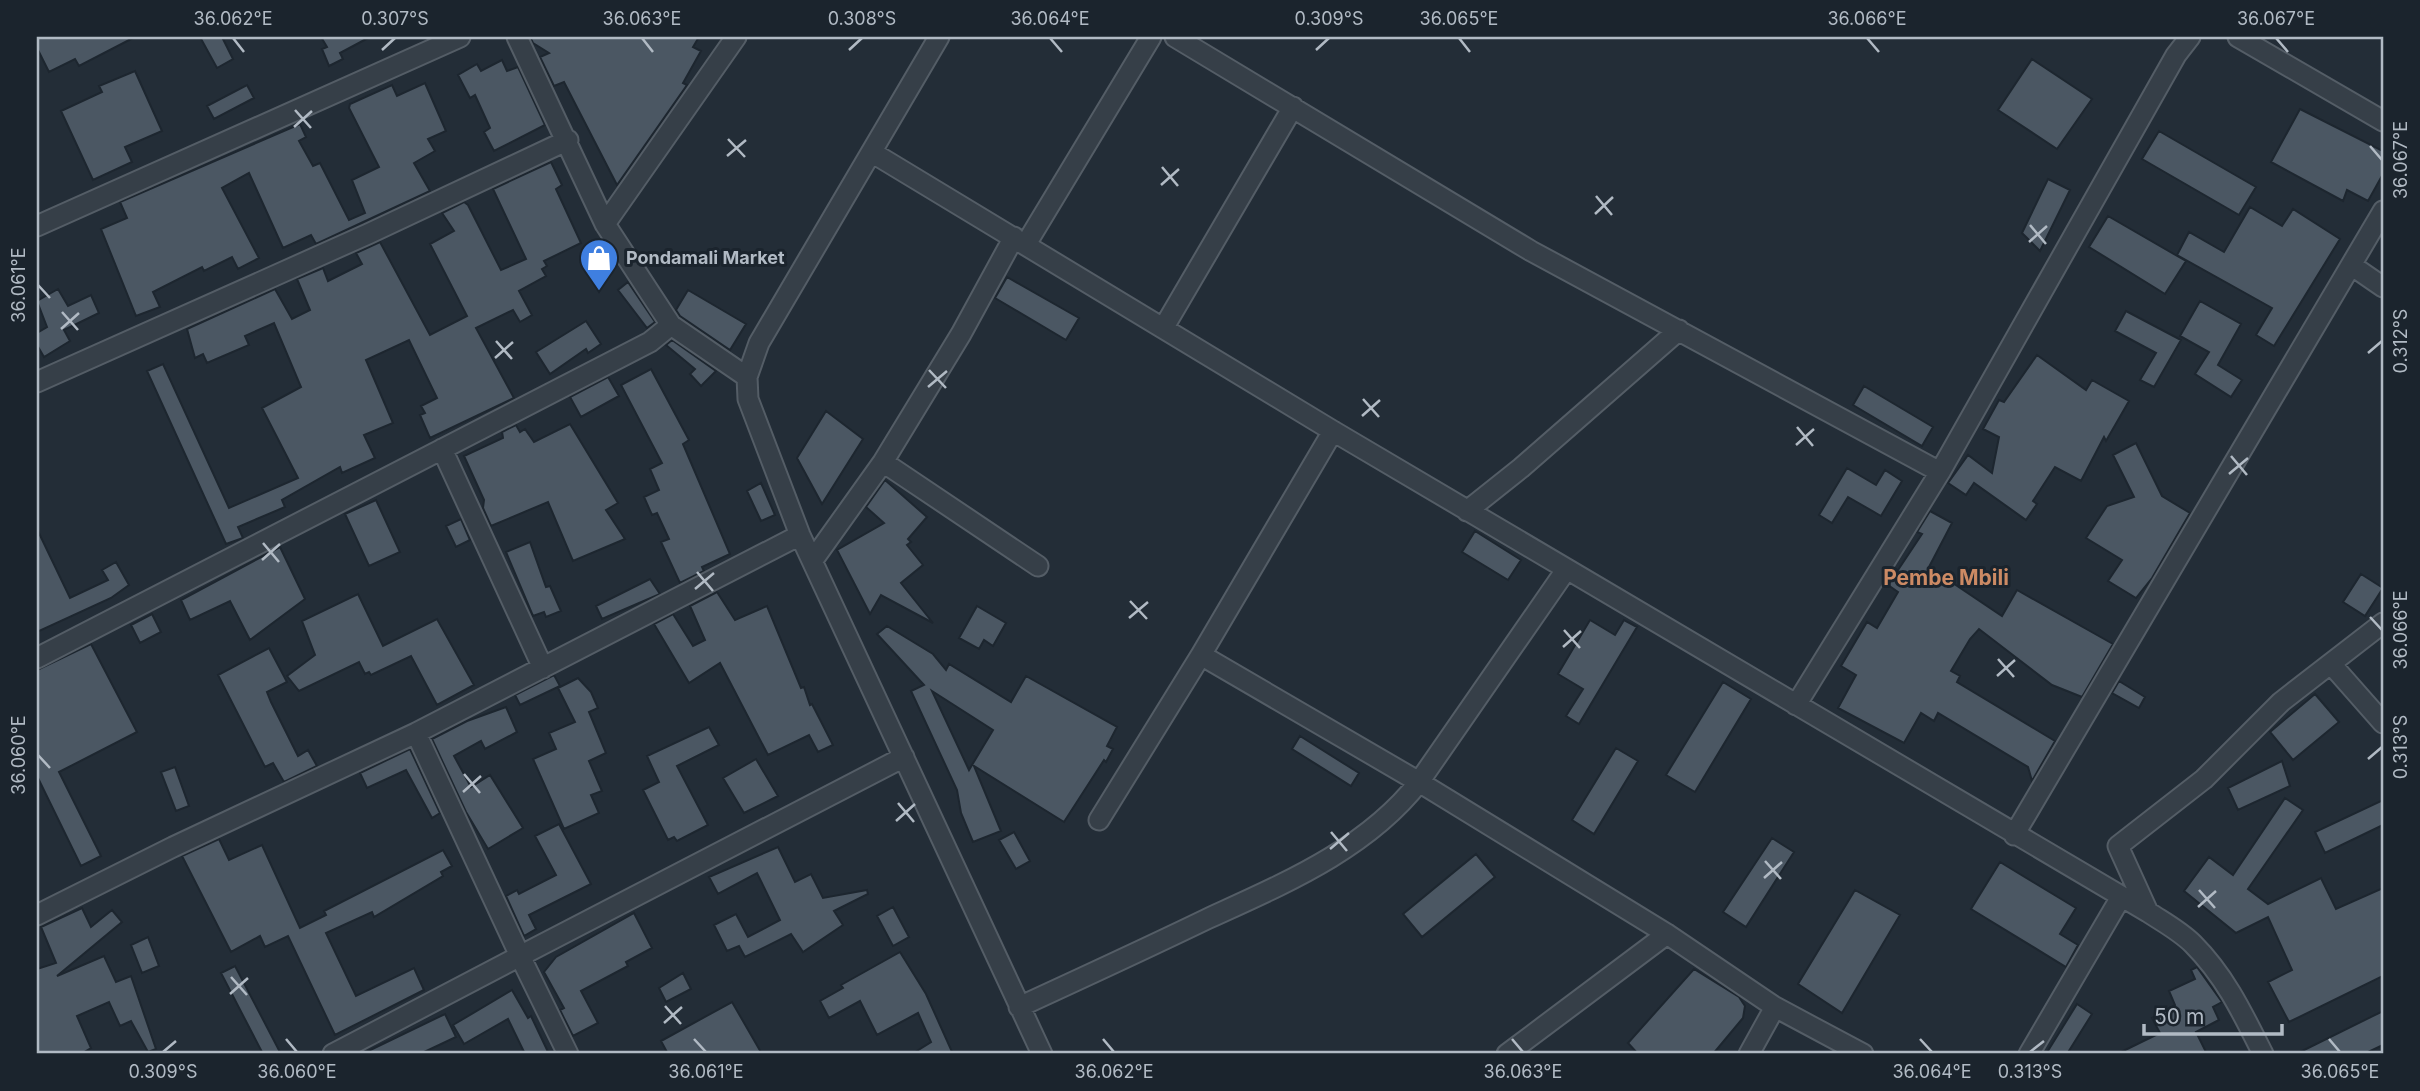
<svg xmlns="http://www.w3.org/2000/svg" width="2420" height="1091" viewBox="0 0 2420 1091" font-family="Inter,sans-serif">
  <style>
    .building { fill: #4b5763; stroke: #1d262f; stroke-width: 2; fill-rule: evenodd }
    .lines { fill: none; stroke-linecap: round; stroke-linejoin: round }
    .minor-casing { stroke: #545d66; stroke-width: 23 }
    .minor { stroke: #363f48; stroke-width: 19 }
    .ticks { fill: none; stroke: #b1bac4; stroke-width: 2.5 }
    .labels { text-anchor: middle; stroke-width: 6; stroke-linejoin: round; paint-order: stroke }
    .poi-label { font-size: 18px; font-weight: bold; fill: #b1bac4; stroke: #1b242d; text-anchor: start }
    .quarter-label { font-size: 21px; font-weight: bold; fill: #cc8a64; stroke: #1b242d }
    .neatline { fill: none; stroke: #b1bac4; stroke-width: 2.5 }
    .ticks-label { font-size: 18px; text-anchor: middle; fill: #b1bac4 }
  </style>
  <rect width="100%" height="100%" fill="#232d37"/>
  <!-- building -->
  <path class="building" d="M37 37H135L79 66 75 59 49 72 37 48Z
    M200 37H222L233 59 217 68Z
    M321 37H370L340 53 343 59 329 66 322 49 327 47Z
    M530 37H699L693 47 701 51 683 83 687 85 617 185 564 82 554 86 540 57 549 53 533 43Z
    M2032 59 2092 99 2057 149 1998 110Z
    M502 60 507 71 518 67 545 125 494 151 484 132 490 128 475 95 470 98 458 75 477 64 481 71Z
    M135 71 162 131 125 147 132 162 93 180 61 111 102 92 99 86Z
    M425 83 446 131 428 139 435 151 414 163 430 191 316 244 311 235 283 248 249 173 222 188 259 258 238 269 232 257 204 271 202 267 153 292 160 307 136 316 101 229 127 218 120 202 300 124 306 137 299 141 313 166 320 163 349 220 365 213 352 180 379 167 349 108 350 104 392 85 397 96Z
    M247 85 254 98 214 119 207 106Z
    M2300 109 2383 151V174L2368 201 2347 190 2343 201 2271 162Z
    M2159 131 2256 187 2239 215 2142 159Z
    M551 162 562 185 556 189 581 243 544 261 547 266 542 269 546 276 519 291 532 315 520 322 513 310 476 328 514 398 430 438 420 415 425 413 421 406 437 398 409 340 366 360 393 423 364 435 375 458 342 473 340 467 282 500 285 507 238 527 243 538 226 544 147 371 163 364 229 508 298 478 262 408 301 387 274 323 245 336 249 345 207 363 203 354 195 358 187 329 275 289 292 319 310 310 297 279 323 268 328 281 362 264 356 253 380 242 430 335 467 316 430 244 454 231 442 213 464 202 468 205 501 270 526 259 493 189Z
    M2048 179 2070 190 2040 251 2022 233Z
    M2250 207 2282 226 2293 209 2340 239 2274 346 2256 335 2272 308 2177 255 2189 232 2224 252Z
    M2108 216 2186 261 2165 294 2089 247Z
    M1007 277 1079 318 1066 340 995 298Z
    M628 282 655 322 647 328 618 290Z
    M58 289 68 306 91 295 99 313 64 330 70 341 44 357 37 345V333L47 327 37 301Z
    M688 290 746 324 730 350 680 316 676 310Z
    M2200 301 2241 324 2218 365 2242 380 2231 397 2195 374 2209 352 2180 336Z
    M2126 311 2181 340 2154 387 2140 380 2156 353 2115 331Z
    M586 321 601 344 588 353 586 349 550 374 536 352Z
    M672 340 716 371 701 386 690 374 695 369 666 345Z
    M2037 355 2086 390 2092 380 2129 401 2106 441 2104 437 2081 481 2055 467 2033 501 2037 504 2026 520 1974 483 1966 495 1948 483 1968 455 1992 473 1999 437 1983 429 1999 400 2004 402Z
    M651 369 689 440 683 444 730 554 702 567 704 571 680 583 661 542 669 539 657 513 652 515 644 497 659 490 650 469 662 463 621 385Z
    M608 377 619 396 581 417 570 397Z
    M1864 386 1933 427 1922 446 1853 405Z
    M826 411 863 439 822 504 797 458Z
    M570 424 618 503 606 510 625 539 573 561 548 502 491 526 483 508 484 500 464 456 503 438 502 432 516 425 520 432 525 429 534 442Z
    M2136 443 2162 496 2190 513 2152 578 2136 598 2108 581 2122 560 2086 538 2107 506 2134 497 2113 455Z
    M1847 468 1876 485 1885 470 1902 481 1881 516 1848 497 1832 523 1819 515Z
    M885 480 927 517 908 539 911 542 907 545 923 565 901 583 933 623 881 595 870 614 837 550 884 523 866 507Z
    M761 483 775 515 761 521 747 491Z
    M376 500 400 552 369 566 345 514Z
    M1930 511 1952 523 1929 567 2002 616 2017 590 2113 644 2082 697 2052 685 1979 629 1970 639 1951 671 1960 676 1957 682 2055 741 2032 781 2028 767 1938 713 1934 721 1921 713 1904 743 1838 708 1856 675 1841 666 1867 622 1877 628 1898 592 1888 585 1922 534 1917 532Z
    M461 519 470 540 456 547 446 526Z
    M37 529 70 598 108 580 102 570 116 562 129 585 111 598 37 632Z
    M1475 531 1521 560 1508 580 1462 552Z
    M530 542 546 587 550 586 561 611 546 617 544 612 533 616 506 552Z
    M280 547 305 599 250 640 230 601 190 620 181 600Z
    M2361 574 2383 588 2365 616 2343 602Z
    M650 579 660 594 602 619 596 606Z
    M717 592 735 620 767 606 801 688 804 687 810 705 812 704 833 745 818 752 809 735 768 755 720 663 689 683 654 624 673 614 693 646 705 640 690 606Z
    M358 594 383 646 437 619 474 685 437 705 411 656 371 675 369 672 365 674 359 662 299 691 287 676 315 655 302 621Z
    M977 606 1006 623 993 646 984 640 979 649 959 638Z
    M152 614 161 632 140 643 131 625Z
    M1590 620 1615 635 1624 620 1637 627 1579 724 1566 716 1583 689 1558 674Z
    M887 626 933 654 946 670 949 664 1011 702 1026 676 1117 727 1107 746 1113 749 1106 762 1104 760 1064 822 974 766 1001 831 973 842 961 813 957 790 911 691 924 685 877 634ZM932 691 993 730 969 770Z
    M91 644 137 732 59 772 101 856 81 866 37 776V670Z
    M269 648 287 682 267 692 271 702 298 756 308 750 317 766 284 782 273 763 265 767 218 675Z
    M554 675 560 686 520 705 515 695Z
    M578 678 591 692 598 708 589 712 606 753 589 761 602 791 591 795 599 813 564 829 533 759 556 749 549 733 575 722 558 688Z
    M2119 681 2145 697 2139 708 2112 693Z
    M1723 682 1751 699 1695 792 1666 775Z
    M2315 694 2339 722 2293 760 2270 732Z
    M506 707 517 732 485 749 481 741 454 756 471 787 490 775 523 828 488 849 466 812 432 739 467 721Z
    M709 727 719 745 677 766 708 825 677 841 674 837 668 840 643 790 659 782 647 756Z
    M1300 736 1359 773 1351 786 1292 749Z
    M1616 748 1638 761 1594 834 1572 820Z
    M410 749 440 813 432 818 406 770 367 788 360 773Z
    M756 759 778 796 744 813 723 778Z
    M2282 761 2290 786 2238 810 2228 788Z
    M175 767 189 806 176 811 161 772Z
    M2285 798 2303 810 2248 889 2268 904 2321 878 2336 909 2383 888V976L2289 1022 2268 982 2292 970 2268 917 2236 933 2184 891 2209 857 2233 875Z
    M2383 800V825L2325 853 2315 832Z
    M559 824 591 884 529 915 536 929 524 936 506 896 517 890 519 894 556 875 535 836Z
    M1014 832 1030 861 1016 869 999 840Z
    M1772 838 1794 852 1746 927 1723 912Z
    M219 839 229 860 262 845 300 928 326 915 324 911 443 850 452 866 441 872 443 876 374 917 372 912 326 933 356 996 414 968 424 990 335 1035 288 936 265 947 260 936 231 952 182 856Z
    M778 847 795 882 811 874 823 898 867 890 868 894 834 911 843 925 803 952 791 934 745 957 739 946 727 951 714 925 736 914 748 937 780 920 757 873 718 894 709 877Z
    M1476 854 1495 877 1422 937 1403 914Z
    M2000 862 2076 908 2060 934 2078 945 2066 967 1971 909Z
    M1855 890 1900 915 1842 1013 1798 984Z
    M893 907 909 937 893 946 877 916Z
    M82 908 91 927 112 910 122 922 57 976 104 956 116 982 131 976 156 1049 148 1052 131 1021 120 1026 109 1002 77 1016 91 1048 81 1054H37V969L56 963 41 927Z
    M634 913 652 948 626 962 628 966 581 991 598 1023 573 1036 560 1010 564 1008 544 972 556 957Z
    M148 937 159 966 142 973 131 945Z
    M900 952 926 994 953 1054H912L931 1042 918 1013 877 1035 860 1001 829 1018 820 1001 843 988 841 985Z
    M235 966 281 1054H263L221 973Z
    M2197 967 2222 1002 2213 1007 2219 1020 2196 1032 2207 1054H2117L2160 1033 2152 1018 2175 1005 2169 991 2195 979 2191 970Z
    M1694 969 1739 997 1745 1006 1743 1018 1713 1054H1638L1628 1043Z
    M683 973 691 989 666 1002 659 988Z
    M512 990 528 1018 531 1016 549 1054H525L508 1019 464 1044 453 1025Z
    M732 1002 762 1054H668L661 1041Z
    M2077 1004 2092 1014 2067 1054H2046Z
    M2383 1011V1045L2364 1054H2296Z
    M445 1014 456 1037 420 1054H362Z"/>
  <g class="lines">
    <defs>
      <path id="minor" d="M517 37 605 224 648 290 671 325 747 377
        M939 37 759 343 747 377 748 399 800 535 1042 1054
        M1175 37 1531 251 1940 472
        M2238 37 2383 121
        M873 153 1333 431 2148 912C2163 922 2180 931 2193 944 2225 976 2243 1014 2263 1054
        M605 224 736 37
        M37 226 460 37
        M1026 244 1151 37
        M2351 265 2383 287
        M1164 327 1293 107
        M37 382 368 234 568 140
        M1333 431 1201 655 1419 782 1667 934 1775 1007 1863 1054
        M442 449 543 668
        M883 462 1038 566
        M1467 511 1521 468 1679 330
        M813 560 883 462 961 334 1014 237
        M37 658 650 342 671 325
        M2331 664 2383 723
        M1796 705 1940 472 2176 55 2190 37
        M1099 820 1201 655
        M2014 835 2383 211
        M2148 912 2118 846 2204 779 2281 702 2383 623
        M37 915 173 847 416 733 800 535
        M1019 1007C1082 978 1145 949 1207 919 1283 884 1366 850 1419 782L1566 570
        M333 1054 520 956 416 733
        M568 1054 520 956 904 757
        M1507 1054 1667 934
        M1749 1054 1775 1007
        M2029 1054 2121 897"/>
    </defs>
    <!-- minor casing -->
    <use href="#minor" class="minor-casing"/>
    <!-- minor -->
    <use href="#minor" class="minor"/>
  </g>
  <!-- ticks -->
  <path class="ticks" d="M233 38 244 52M642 38 653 52M1050 38 1062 52M1459 38 1470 52M1867 38 1879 52M2276 38 2288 52M382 50 395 38M849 50 862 38M1316 50 1329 38M295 110 311 128M294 127 312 111M728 139 745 157M2370 146 2382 160M727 156 746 140M1162 167 1178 186M1161 185 1179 169M1596 196 1612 215M1595 214 1613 197M2030 225 2046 244M2029 242 2047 226M38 285 50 298M62 312 78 330M61 329 79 313M496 341 512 359M2368 353 2382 341M495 358 513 342M929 370 946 388M928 387 947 371M1363 399 1379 417M1362 416 1380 400M1797 427 1813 446M1796 445 1814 429M2231 456 2247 475M2229 474 2248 458M263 543 279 562M262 560 280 544M697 572 713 591M695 589 714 573M1130 601 1147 619M2370 617 2382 630M1129 618 1148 602M1564 630 1580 648M1563 647 1581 631M1998 659 2014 677M1997 676 2015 660M38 755 50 768M2368 759 2382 747M464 774 480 793M463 792 481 776M898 803 914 822M896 821 915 804M1331 832 1347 851M1330 849 1349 833M1765 861 1781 879M1764 878 1782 862M2199 890 2215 908M2198 907 2216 891M231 977 247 995M230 994 248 978M665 1006 681 1024M664 1023 682 1007M286 1039 297 1052M694 1039 706 1052M1103 1039 1114 1052M1512 1039 1523 1052M1920 1039 1932 1052M2329 1039 2340 1052M163 1052 176 1041M2030 1052 2044 1041"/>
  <!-- icons -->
  <defs>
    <symbol id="shop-pin" viewBox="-11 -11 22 30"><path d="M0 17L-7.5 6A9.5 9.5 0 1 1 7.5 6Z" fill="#3f7fe0" stroke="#1b242d"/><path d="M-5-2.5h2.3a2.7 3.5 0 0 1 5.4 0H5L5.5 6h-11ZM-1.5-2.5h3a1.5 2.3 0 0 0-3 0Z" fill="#fff"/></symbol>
  </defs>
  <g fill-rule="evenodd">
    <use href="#shop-pin" x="577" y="236" width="44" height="60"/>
  </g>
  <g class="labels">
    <!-- poi labels -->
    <g class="poi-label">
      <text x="626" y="264">Pondamali Market</text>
    </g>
    <!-- quarter labels -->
    <g class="quarter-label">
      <text x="1946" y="585">Pembe Mbili</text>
    </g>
  </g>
  <!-- border -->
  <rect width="2420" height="1091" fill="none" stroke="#1b242d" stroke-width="77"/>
  <!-- scale -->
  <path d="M2144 1024v10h138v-10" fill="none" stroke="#b1bac4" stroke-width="3.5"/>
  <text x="2154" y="1024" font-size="21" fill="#b1bac4" stroke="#1b242d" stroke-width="5" paint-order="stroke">50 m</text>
  <rect x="38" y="38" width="2344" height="1014" class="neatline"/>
  <g class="ticks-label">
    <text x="233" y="25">36.062°E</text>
    <text x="395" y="25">0.307°S</text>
    <text x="642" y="25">36.063°E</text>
    <text x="862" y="25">0.308°S</text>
    <text x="1050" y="25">36.064°E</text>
    <text x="1329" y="25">0.309°S</text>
    <text x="1459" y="25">36.065°E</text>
    <text x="1867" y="25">36.066°E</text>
    <text x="2276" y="25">36.067°E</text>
    <text transform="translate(2401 160) rotate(-90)" y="6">36.067°E</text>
    <text transform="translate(19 285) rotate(-90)" y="6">36.061°E</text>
    <text transform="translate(2401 341) rotate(-90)" y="6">0.312°S</text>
    <text transform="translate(2401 630) rotate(-90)" y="6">36.066°E</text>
    <text transform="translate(2401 747) rotate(-90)" y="6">0.313°S</text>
    <text transform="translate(19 755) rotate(-90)" y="6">36.060°E</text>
    <text x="163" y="1078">0.309°S</text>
    <text x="297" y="1078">36.060°E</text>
    <text x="706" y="1078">36.061°E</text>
    <text x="1114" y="1078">36.062°E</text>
    <text x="1523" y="1078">36.063°E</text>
    <text x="1932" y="1078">36.064°E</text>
    <text x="2030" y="1078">0.313°S</text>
    <text x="2340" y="1078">36.065°E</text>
  </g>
</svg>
